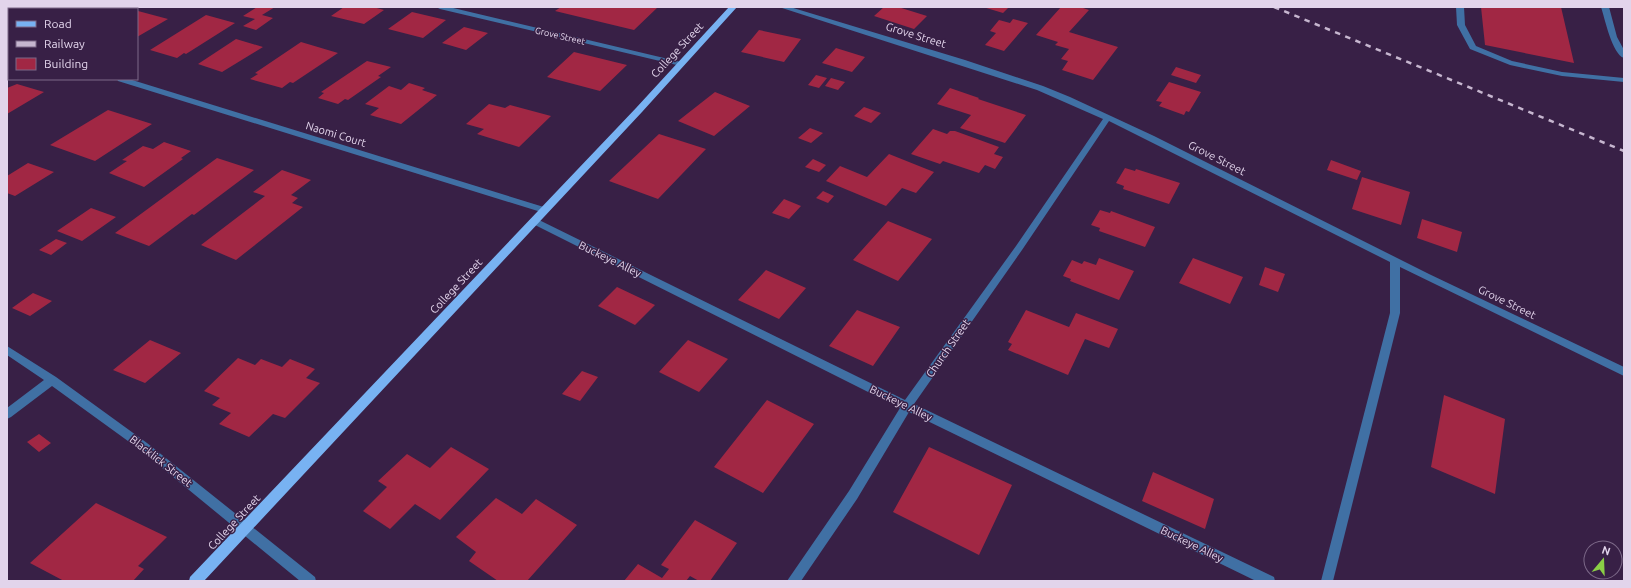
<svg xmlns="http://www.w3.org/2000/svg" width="1631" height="588" viewBox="0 0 1631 588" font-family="Ubuntu,sans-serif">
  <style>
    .building { fill: #a12744 }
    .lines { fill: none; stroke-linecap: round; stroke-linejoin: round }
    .minor { fill: #4070a4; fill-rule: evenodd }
    .major { fill: #78b2f2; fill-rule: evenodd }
    .rail { stroke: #c6b6cf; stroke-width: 2.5; stroke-dasharray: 5.5 5.5; stroke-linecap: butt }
    .labels { text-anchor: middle; stroke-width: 3; stroke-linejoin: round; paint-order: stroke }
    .far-street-label { font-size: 9px; fill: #e2d4eb; stroke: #382046 }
    .street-label { font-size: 11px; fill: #e2d4eb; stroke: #382046 }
  </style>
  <rect width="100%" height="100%" fill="#382046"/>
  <!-- building -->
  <path class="building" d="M80 7H117L113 9H76Z
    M257 7H275L262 15 273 18 256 30 243 26 255 19 243 16Z
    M344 7H373L384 10 364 24 331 16Z
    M561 7H658L634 30 555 11Z
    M884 7H898L927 16 914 29 874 16Z
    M983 7H1009L1003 13Z
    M1061 7H1080L1089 10 1069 32 1118 47 1093 80 1062 70 1068 61 1061 59 1069 49 1055 45 1058 42 1036 35Z
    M1481 7H1561L1574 63 1485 45Z
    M138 11 168 19 137 37Z
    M412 12 446 20 423 38 388 29Z
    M206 15 235 23 186 54 184 53 177 58 150 50Z
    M1013 19 1028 23 1004 51 985 45 996 33 990 31 999 20 1010 23Z
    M464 27 488 33 466 50 442 43Z
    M759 30 801 39 784 62 741 52Z
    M236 39 263 47 222 72 198 64Z
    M301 42 338 53 293 83 290 82 282 88 250 79 258 74 255 73Z
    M836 48 865 57 852 72 822 63Z
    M574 52 627 65 600 91 547 77Z
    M367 61 391 67 378 76 381 77 348 100 345 99 338 104 318 98 324 93 321 92Z
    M1176 67 1201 75 1196 83 1171 75Z
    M816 75 827 78 819 88 808 85Z
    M831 78 845 82 838 90 825 86Z
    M1169 82 1201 92 1189 112 1186 111 1184 115 1159 106 1162 102 1156 101Z
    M409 83 425 88 422 90 437 95 401 124 370 115 379 108 365 104 389 86 401 90Z
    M17 84 44 92 7 114V88Z
    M950 88 979 98 978 99 1026 115 1005 143 960 128 971 115 937 104Z
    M715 92 750 106 714 136 678 121Z
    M489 104 505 108 510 105 551 116 519 147 477 134 484 129 466 124Z
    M864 107 881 113 871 123 854 116Z
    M108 110 152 124 95 161 50 145Z
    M810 128 823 133 811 143 798 138Z
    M933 129 947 134 950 131H955L999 147 994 154 1003 157 995 169 985 165 979 173 943 161 940 164 911 154Z
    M659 134 706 149 658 199 609 181Z
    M164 142 191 151 181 158 183 159 144 187 109 173 127 161 122 160 143 146 153 149Z
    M889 154 934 172 916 193 902 188 886 206 826 181 840 166 867 177Z
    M217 158 254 170 194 215 192 214 149 246 115 233Z
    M813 159 826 165 819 172 805 167Z
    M1331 160 1361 171 1357 180 1327 170Z
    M28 163 54 172 15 196 7 193V176Z
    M1125 168 1135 171 1136 169 1180 183 1169 204 1123 189 1124 186 1116 183Z
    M282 170 311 180 291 195 298 198 292 203 303 207 236 260 201 245 265 196 253 192Z
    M1362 177 1410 192 1401 225 1352 209Z
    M823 191 834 196 828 203 816 198Z
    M784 199 801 206 789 219 772 213Z
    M91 208 116 217 82 241 57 231Z
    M1100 210 1110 213 1111 211 1155 227 1145 247 1099 231 1100 228 1091 225Z
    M1422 219 1462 232 1457 252 1417 238Z
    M888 221 932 239 898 281 853 260Z
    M56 239 67 243 51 255 39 250Z
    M1099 258 1134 271 1119 300 1070 281 1071 279 1063 276 1072 260 1082 264 1084 261 1096 265Z
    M1193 258 1243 277 1230 304 1179 283Z
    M1265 267 1285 274 1278 292 1259 285Z
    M766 270 806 288 779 319 738 300Z
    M617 287 655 305 635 325 598 306Z
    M33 293 52 301 30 316 12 308Z
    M857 310 900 327 873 366 829 346Z
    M1026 310 1069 327 1076 313 1118 329 1109 348 1085 339 1068 375 1008 350 1012 344 1008 342Z
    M150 340 181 353 145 383 113 370Z
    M688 340 728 359 699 392 659 372Z
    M238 358 255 365 261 359 282 367 290 359 315 369 306 378 320 383 285 418 273 414 249 437 219 424 231 413 212 405 220 398 204 391Z
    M582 371 598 377 580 401 562 394Z
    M1444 395 1505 419 1495 494 1431 467Z
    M767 400 814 424 763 493 714 467Z
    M39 434 51 443 39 452 27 442Z
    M451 447 489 469 440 520 415 504 390 529 363 511 387 487 378 481 407 454 430 468Z
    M929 447 1012 485 979 555 893 512Z
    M1153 472 1214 499 1205 529 1142 501Z
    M496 498 522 514 536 499 577 525 527 581H498L469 561 476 552 456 537Z
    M96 503 167 537 138 566 144 569 133 581H64L30 563Z
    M695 520 737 543 710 581H699L690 576 686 581H624L638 564 662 578 669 569 661 565Z"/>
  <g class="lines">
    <!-- minor -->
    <path class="minor" d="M436 7H449L681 62 685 64 681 66 440 9Z
      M779 7H790L965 60 1043 86 1070 97 1154 136 1429 274 1624 367V376L1400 267V313L1333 581H1321L1390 313V262L1109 121 1022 250 914 404 1274 577 1275 581H1256L909 412 857 499 801 581H787L849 491 900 408 531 223 529 221 531 219H537L905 400 1016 246 1103 119 1037 90Z
      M1456 7H1464L1465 25 1476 46 1512 61 1562 72 1624 78V82L1562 76 1510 65 1470 49 1457 25Z
      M1601 7H1609L1617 37 1624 50V58C1612 54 1605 19 1601 7Z
      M7 42H9V46H7Z
      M117 79H129L547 208 549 210 547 212H541L118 81Z
      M7 346 56 377 147 443 315 577 316 581H300L139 449 52 386 11 417 7 419V408L44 380 7 355Z"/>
    <!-- major -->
    <path class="major" d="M729 7H737L642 112 204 581H189L190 577 636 108Z"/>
    <!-- rail -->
    <path class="rail" d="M1274 7 1624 151"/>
  </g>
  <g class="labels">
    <!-- far-street labels -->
    <g class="far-street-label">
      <text transform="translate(560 36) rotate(13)" y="3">Grove Street</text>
    </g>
    <!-- street labels -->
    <g class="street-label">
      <text transform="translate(916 35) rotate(17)" y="4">Grove Street</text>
      <text transform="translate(677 50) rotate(-47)" y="4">College Street</text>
      <text transform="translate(336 134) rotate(17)" y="4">Naomi Court</text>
      <text transform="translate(1217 158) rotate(27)" y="4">Grove Street</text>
      <text transform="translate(610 259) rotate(26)" y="4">Buckeye Alley</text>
      <text transform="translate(456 286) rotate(-47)" y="4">College Street</text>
      <text transform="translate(1507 302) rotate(26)" y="4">Grove Street</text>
      <text transform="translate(948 348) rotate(-55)" y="4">Church Street</text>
      <text transform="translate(901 403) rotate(26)" y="4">Buckeye Alley</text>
      <text transform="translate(161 461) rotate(38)" y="4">Blacklick Street</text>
      <text transform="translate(234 522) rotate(-47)" y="4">College Street</text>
      <text transform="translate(1192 544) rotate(26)" y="4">Buckeye Alley</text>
    </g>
  </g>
  <!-- border -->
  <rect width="1631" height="588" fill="none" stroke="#e2d4eb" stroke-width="16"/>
  <!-- legend -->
  <rect x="8" y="8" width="130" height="72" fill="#382046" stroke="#7c6888"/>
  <rect x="16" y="21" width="20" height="6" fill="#78b2f2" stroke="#7c6888"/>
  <text x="44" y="28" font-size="12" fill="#e2d4eb">Road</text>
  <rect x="16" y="41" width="20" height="6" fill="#c6b6cf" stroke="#7c6888"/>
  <text x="44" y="48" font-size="12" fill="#e2d4eb">Railway</text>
  <rect x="16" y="58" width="20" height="12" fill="#a12744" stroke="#7c6888"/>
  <text x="44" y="68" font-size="12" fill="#e2d4eb">Building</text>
  <!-- north arrow -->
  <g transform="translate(1603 560) rotate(19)"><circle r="19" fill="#382046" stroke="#7c6888"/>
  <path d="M0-3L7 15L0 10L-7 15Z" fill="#8bce46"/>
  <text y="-6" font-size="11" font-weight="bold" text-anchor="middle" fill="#e2d4eb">N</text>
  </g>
</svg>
